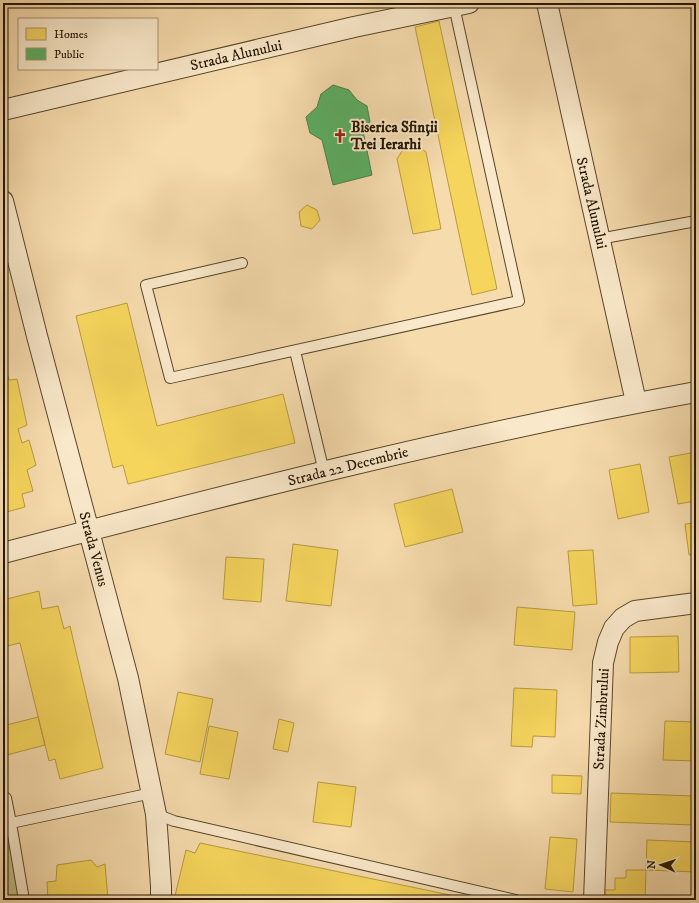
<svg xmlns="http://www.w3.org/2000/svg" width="699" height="903" viewBox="0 0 699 903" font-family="'IM FELL DW Pica',serif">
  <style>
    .green { fill: #c0bf87; stroke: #726a44 }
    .homes { fill: #f6d55c; stroke: #b79b40 }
    .public { fill: #5aae61; stroke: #4a8044 }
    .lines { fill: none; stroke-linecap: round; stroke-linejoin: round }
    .service-casing { stroke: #59462b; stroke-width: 12 }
    .minor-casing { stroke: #59462b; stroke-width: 22 }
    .service { stroke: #f9e8c9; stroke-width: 10 }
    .minor { stroke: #f9e8c9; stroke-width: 20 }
    .labels { text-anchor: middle; stroke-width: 4; stroke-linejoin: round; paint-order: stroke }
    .street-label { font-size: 15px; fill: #251500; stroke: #f9e8c9 }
    .poi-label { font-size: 15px; font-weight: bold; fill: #251500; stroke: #f9e8c9; text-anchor: start }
  </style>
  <rect width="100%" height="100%" fill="#f6dbac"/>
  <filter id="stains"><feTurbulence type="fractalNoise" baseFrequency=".005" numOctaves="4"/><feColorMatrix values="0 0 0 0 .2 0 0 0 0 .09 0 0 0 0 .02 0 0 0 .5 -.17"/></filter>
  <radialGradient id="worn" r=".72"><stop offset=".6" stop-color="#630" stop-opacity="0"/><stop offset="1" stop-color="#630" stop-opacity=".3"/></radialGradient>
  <!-- green -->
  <path class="green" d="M11 823 23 900H3V827Z"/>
  <!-- homes -->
  <path class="homes" d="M439 21 497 289 472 295 415 27Z
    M417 145 426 152 441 229 413 234 397 159 404 148Z
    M307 205 317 210 320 220 312 229 301 226 299 212Z
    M127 303 157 426 283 394 295 443 128 484 123 465 113 468 76 316Z
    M3 369 7 373 9 380 17 379 27 425 18 429 22 443 29 440 36 465 27 470 33 491 22 494 25 507 3 513Z
    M696 452V501L678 504 669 457Z
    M640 464 649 512 618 519 609 470Z
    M452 489 463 532 405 547 394 504Z
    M696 523V554L689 555 685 524Z
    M293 544 338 550 331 606 286 601Z
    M593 550 597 604 573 606 568 551Z
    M226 557 264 559 261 602 223 599Z
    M39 591 42 609 58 606 64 629 70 626 103 768 60 779 55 759 49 761 20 643 3 647V600Z
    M517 607 575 612 572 650 514 645Z
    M678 636 679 672 630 673V637Z
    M514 688 557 690 555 737 533 736 532 747 511 746Z
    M178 692 213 699 200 762 165 754Z
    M38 717 45 745 3 756V726Z
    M279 719 294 723 288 752 273 749Z
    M665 721 696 722V761L663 760Z
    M209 726 238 732 229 779 200 774Z
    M552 775 582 776 581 794 552 793Z
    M318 782 356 787 351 827 313 822Z
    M611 793 694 796 693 825 610 822Z
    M550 837 577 839 573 892 545 889Z
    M647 840 696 842V872L646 870Z
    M200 843 474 900H268L244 895 242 900H174L186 850 195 853Z
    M91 860 97 867 105 864 108 900H48L47 882 56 881 57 865Z
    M626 870H646L645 900H605V890H615V878H626Z"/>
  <!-- public -->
  <path class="public" d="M333 85 349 90 357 100 367 106 370 122 363 131 372 175 333 185 322 140 310 133 306 117 317 107 321 94Z"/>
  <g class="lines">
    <defs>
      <path id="service" d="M599 239 696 221
        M242 263 146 285 170 378 519 301 454 6
        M295 351 324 472
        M3 796 6 798 11 823 24 900
        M156 814 174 821 516 900
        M11 823 152 793"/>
      <path id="minor" d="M547 3 636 402
        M3 110 354 27 469 3
        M3 201 37 336 128 678 156 814 161 886V900
        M3 553C233 493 463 434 696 392
        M594 900 603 663 608 642 614 628 623 618 635 611 696 603"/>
    </defs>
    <!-- service casing -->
    <use href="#service" class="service-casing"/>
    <!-- minor casing -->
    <use href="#minor" class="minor-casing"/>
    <!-- service -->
    <use href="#service" class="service"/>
    <!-- minor -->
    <use href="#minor" class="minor"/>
  </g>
  <!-- icons -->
  <defs>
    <symbol id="church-bare" viewBox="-9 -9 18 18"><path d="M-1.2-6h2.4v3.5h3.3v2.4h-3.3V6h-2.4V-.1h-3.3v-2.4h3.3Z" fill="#8f2418" stroke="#f9e8c9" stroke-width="2.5" paint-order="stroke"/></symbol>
  </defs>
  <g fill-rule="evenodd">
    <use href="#church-bare" x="330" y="126" width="20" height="20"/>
  </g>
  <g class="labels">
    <!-- street labels -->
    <g class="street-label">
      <text transform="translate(236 55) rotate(-13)" y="5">Strada Alunului</text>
      <text transform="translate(592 203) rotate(77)" y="5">Strada Alunului</text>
      <text transform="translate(348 466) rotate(-14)" y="5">Strada 22 Decembrie</text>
      <text transform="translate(94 549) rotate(75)" y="5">Strada Venus</text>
      <text transform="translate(601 719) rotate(-87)" y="5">Strada Zimbrului</text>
    </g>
    <!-- poi labels -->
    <g class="poi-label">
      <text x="351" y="132">Biserica Sfinții<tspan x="351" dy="17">Trei Ierarhi</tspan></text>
    </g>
  </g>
  <!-- margin -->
  <rect width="699" height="903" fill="none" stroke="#f6dbac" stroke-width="16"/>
  <rect x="4" y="4" width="691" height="895" fill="none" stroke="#251500" stroke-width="2"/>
  <rect x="8" y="8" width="683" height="887" fill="none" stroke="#251500"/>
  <!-- legend -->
  <rect x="18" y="18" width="140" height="52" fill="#f9e8c9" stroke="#a49479"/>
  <rect x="26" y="28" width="20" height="12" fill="#f6d55c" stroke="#a49479"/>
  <text x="54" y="38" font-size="12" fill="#251500">Homes</text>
  <rect x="26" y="48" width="20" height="12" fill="#5aae61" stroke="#a49479"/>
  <text x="54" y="58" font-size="12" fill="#251500">Public</text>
  <!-- north arrow -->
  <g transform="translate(661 865) rotate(273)" stroke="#f9e8c9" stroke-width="3" paint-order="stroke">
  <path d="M0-3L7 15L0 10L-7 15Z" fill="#251500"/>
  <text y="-6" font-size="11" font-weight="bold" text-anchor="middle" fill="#251500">N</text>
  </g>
  <rect width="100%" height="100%" filter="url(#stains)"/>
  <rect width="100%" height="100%" fill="url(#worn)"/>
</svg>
